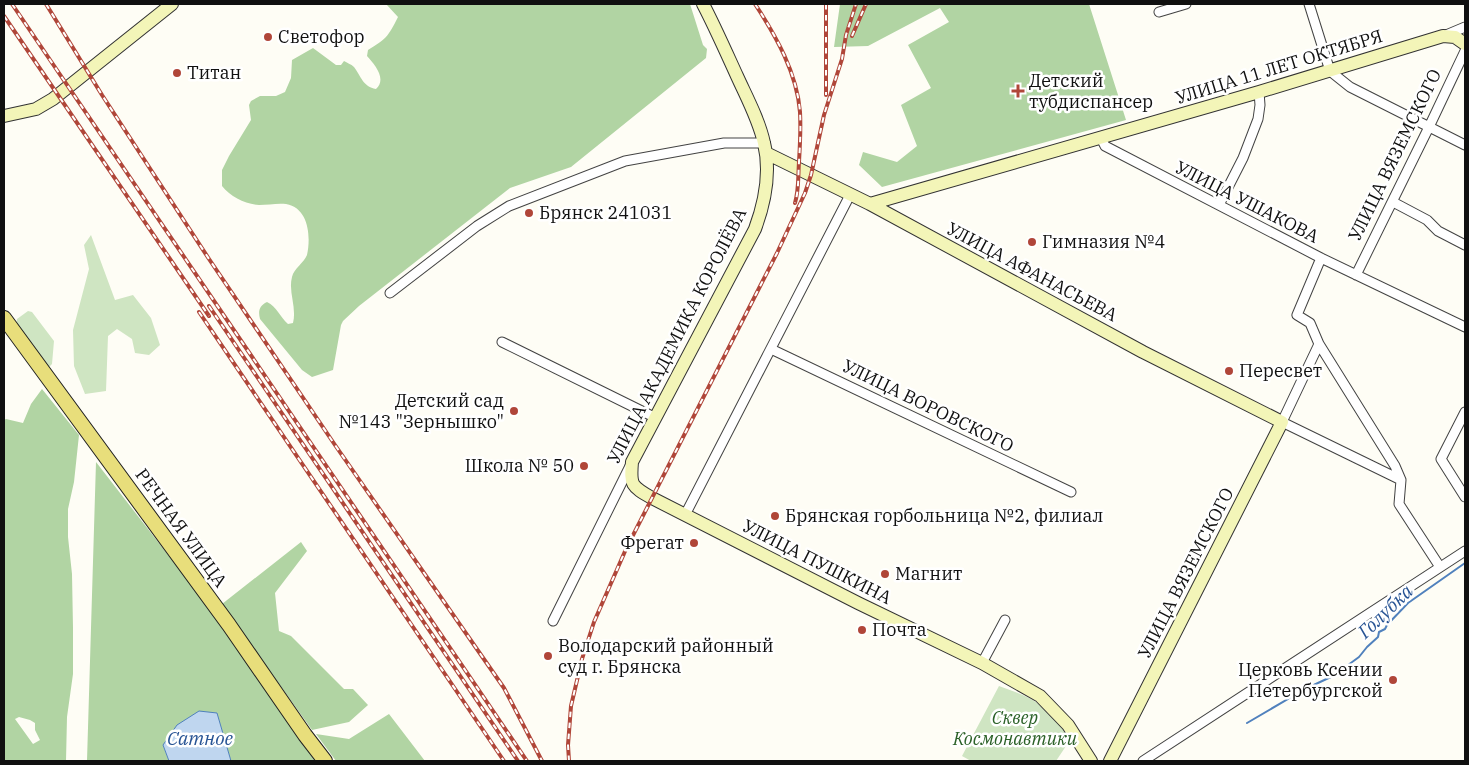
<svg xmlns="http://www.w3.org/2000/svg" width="1469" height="765" viewBox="0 0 1469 765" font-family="'IBM Plex Serif',serif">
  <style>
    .green { fill: #cfe5c2 }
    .forest { fill: #b1d4a3; fill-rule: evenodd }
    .water { fill: #bfd6ef; stroke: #5081bd }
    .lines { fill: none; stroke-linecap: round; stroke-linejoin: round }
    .stream { stroke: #5081bd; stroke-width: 2 }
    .street-casing { stroke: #434343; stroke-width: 11 }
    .secondary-casing { stroke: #323232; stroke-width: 14 }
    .primary-casing { stroke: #212121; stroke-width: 16 }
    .street { stroke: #fff; stroke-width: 9 }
    .secondary { stroke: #f3f5b8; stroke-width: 12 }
    .primary { stroke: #e8de7b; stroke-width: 14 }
    .rail-casing { stroke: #b04639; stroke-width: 4 }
    .rail { stroke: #fff; stroke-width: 2; stroke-dasharray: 5.5; stroke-linecap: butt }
    .poi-dot { fill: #b04639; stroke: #fff; stroke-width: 2 }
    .labels { text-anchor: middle; stroke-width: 5; stroke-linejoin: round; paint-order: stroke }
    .poi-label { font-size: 18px; fill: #101010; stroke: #fff; text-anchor: start }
    .street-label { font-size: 18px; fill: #101010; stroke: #fff }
    .park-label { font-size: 18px; font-style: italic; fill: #2b6128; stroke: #fff }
    .water-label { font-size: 19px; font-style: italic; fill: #285494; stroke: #fff }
  </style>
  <rect width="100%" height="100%" fill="#fefdf5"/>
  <!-- green -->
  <path class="green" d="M91 235 115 300 133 295 151 318 160 345 149 355 135 353 132 339 117 329 108 336 106 391 85 394 74 366 73 330 89 269 84 245Z
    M28 311 32 312 54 341 52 364 49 367H45L16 326 17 319Z
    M999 686C1009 690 1020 693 1029 698 1041 703 1065 728 1070 740L1056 761H971L962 756Z"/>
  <!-- forest -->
  <path class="forest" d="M386 4H690L703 45 707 49 706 58 571 167 510 188 359 306 343 321 341 325 333 370 312 377 302 370 260 319C258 311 259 306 267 302 277 307 280 317 288 324L293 323C297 307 288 292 292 277 294 268 304 263 307 255 311 237 309 208 286 204 277 203 268 205 259 205 245 204 231 197 222 186V170L229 156 251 120 249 105 251 101 260 96H276L285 92 291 78 292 60 313 48 336 65H341L344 61C347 63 351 64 354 67 361 76 363 87 376 89 387 79 375 65 367 56L368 50C386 39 388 37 398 17Z
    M840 4H1089L1126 120 882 187 859 165 863 152 897 162 917 146 901 105 931 88 908 45 949 22 940 8 868 46 834 47Z
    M42 389 79 435 74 482 68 509V537L72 574 73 628V674L67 717 66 761H4V420L6 419 23 423 31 404ZM19 717 30 720 35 723V730L40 740 33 744 15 719Z
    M96 462 224 627 323 761H231L226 745H163L169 761H87Z
    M301 542 307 551 275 593 279 631 291 636 344 689H353L368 705 349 722 312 730 222 604Z
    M389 714 425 761H336L316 734 349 739Z"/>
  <!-- water -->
  <path class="water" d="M199 711 217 713 231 761H169L163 745 177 725Z"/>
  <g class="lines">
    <!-- stream -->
    <path class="stream" d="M1247 723 1305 689 1333 676 1359 657 1367 647 1378 637 1379 632 1385 629 1387 625 1408 603 1465 563"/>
    <defs>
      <path id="street" d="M1309 4 1330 71 1350 87 1465 145
        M1159 12 1186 4
        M1446 35 1465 27
        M1101 138 1105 146 1321 258 1465 327
        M1393 202 1427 220 1438 231 1465 245
        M1219 205 1243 158 1258 119 1260 105 1259 92
        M1356 275 1429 127 1465 51
        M390 293 477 226 509 206 625 161 724 143H764
        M502 342 656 418
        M1319 344 1310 323 1297 315 1321 258
        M771 349 1071 492
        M1465 412 1441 459 1465 497
        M1401 480 1395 466 1319 344 1282 422 1401 480 1399 504 1440 567
        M685 515 850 195
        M553 621 630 466
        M982 663 1005 620
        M1143 761 1465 551"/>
      <path id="secondary" d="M703 4C715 27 726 52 737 76 747 98 759 120 764 143 771 172 765 202 755 229L632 462C630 485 631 486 652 498L858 603 982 663 1040 696 1068 725 1091 761
        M4 116 36 109 53 99 172 4
        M766 153 870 204 1143 352 1282 422 1110 761
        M870 204 1259 92 1443 36 1455 37 1465 44"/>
      <path id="primary" d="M4 318 229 625 305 735 325 761"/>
    </defs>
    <!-- street casing -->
    <use href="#street" class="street-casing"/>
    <!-- secondary casing -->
    <use href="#secondary" class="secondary-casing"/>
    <!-- primary casing -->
    <use href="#primary" class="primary-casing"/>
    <!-- street -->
    <use href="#street" class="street"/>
    <!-- secondary -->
    <use href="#secondary" class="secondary"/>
    <!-- primary -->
    <use href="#primary" class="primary"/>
    <defs>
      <path id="rail" d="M12 4 527 761
        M46 4 102 95 209 259 335 445 504 688 542 761
        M755 4C776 36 797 73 800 112 801 129 800 145 799 162 798 176 799 190 795 203
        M826 4V95
        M4 16 209 316
        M852 36 866 4
        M209 306 518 761
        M199 312 504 761
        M569 761 568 745 571 706 582 659 594 622 626 549 777 253 805 193 811 175 824 115 842 59 846 35 856 4"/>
    </defs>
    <!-- rail casing -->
    <use href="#rail" class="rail-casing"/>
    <!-- rail -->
    <use href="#rail" class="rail"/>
  </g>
  <!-- markers -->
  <g class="poi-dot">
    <circle cx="268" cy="37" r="5"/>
    <circle cx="177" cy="73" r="5"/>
    <path d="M1015.5 83.5h5v5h5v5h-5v5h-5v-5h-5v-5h5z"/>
    <circle cx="529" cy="213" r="5"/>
    <circle cx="1032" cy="242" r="5"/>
    <circle cx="1229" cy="371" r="5"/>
    <circle cx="514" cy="411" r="5"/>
    <circle cx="584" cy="466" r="5"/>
    <circle cx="775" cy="516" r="5"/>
    <circle cx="694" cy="543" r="5"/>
    <circle cx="885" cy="574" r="5"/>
    <circle cx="862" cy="630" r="5"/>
    <circle cx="548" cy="656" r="5"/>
    <circle cx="1393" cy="680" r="5"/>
  </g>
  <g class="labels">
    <!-- poi labels -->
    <g class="poi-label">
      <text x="278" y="43">Светофор</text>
      <text x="187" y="79">Титан</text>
      <text x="1029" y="87">Детский<tspan x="1029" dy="21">тубдиспансер</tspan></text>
      <text x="539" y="219">Брянск 241031</text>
      <text x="1042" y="248">Гимназия №4</text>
      <text x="1239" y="377">Пересвет</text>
      <text x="504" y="407" text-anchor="end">Детский сад<tspan x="504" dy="21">№143 "Зернышко"</tspan></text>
      <text x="574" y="472" text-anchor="end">Школа № 50</text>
      <text x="785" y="522">Брянская горбольница №2, филиал</text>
      <text x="684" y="549" text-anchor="end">Фрегат</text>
      <text x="895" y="580">Магнит</text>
      <text x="872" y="636">Почта</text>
      <text x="558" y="652">Володарский районный<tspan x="558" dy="21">суд г. Брянска</tspan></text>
      <text x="1383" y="676" text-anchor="end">Церковь Ксении<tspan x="1383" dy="21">Петербургской</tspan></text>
    </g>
    <!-- street labels -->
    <g class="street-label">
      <text transform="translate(1279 67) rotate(-17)" y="6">УЛИЦА 11 ЛЕТ ОКТЯБРЯ</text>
      <text transform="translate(1395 155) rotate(-64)" y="6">УЛИЦА ВЯЗЕМСКОГО</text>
      <text transform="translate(1247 202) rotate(27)" y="6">УЛИЦА УШАКОВА</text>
      <text transform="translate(1032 272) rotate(28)" y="6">УЛИЦА АФАНАСЬЕВА</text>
      <text transform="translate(677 336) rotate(-63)" y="6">УЛИЦА АКАДЕМИКА КОРОЛЁВА</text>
      <text transform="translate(928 406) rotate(26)" y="6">УЛИЦА ВОРОВСКОГО</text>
      <text transform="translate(181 528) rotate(54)" y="6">РЕЧНАЯ УЛИЦА</text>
      <text transform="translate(817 562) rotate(27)" y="6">УЛИЦА ПУШКИНА</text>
      <text transform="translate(1186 573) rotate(-63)" y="6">УЛИЦА ВЯЗЕМСКОГО</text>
    </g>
    <!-- park labels -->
    <g class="park-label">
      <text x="1015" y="724">Сквер<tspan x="1015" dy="21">Космонавтики</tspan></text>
    </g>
    <!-- water labels -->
    <g class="water-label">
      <text transform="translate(1385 611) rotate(-44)" y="7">Голубка</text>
      <text x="200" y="745">Сатное</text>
    </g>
  </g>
  <!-- border -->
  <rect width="1469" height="765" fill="none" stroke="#101010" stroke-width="10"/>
</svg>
